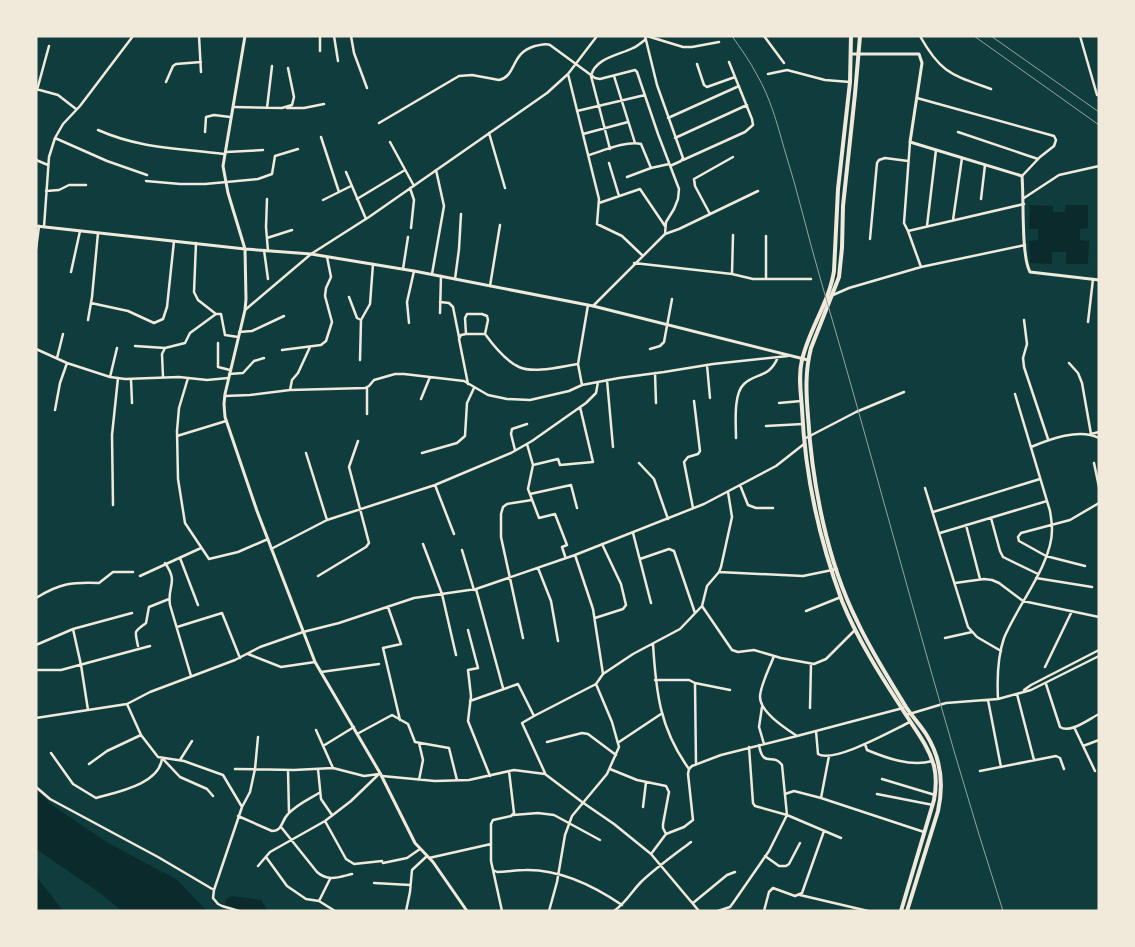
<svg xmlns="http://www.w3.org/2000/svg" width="1135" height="947" viewBox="0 0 1135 947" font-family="Ubuntu,sans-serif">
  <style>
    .water { fill: #0a2a2b }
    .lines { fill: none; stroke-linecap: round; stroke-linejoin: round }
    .minor { stroke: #f1e9da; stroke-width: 2.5 }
    .tertiary { stroke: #f1e9da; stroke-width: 3 }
    .secondary { stroke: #f1e9da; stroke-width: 4 }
    .rail { stroke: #97a49c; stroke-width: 1 }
  </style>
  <rect width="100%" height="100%" fill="#0f3d3e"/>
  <!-- water -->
  <path class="water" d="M1030 205 1053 206V212H1065L1066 205H1088V228L1080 229V240L1089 241 1088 264H1066V252H1052V264L1030 263 1029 241 1038 240V229H1029Z
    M36 790 52 805 108 843 176 879 207 911H122L100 893 36 849Z
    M36 876 63 911H36Z
    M232 896 261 900 267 909 265 911H238L224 908 226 899Z"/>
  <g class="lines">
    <!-- minor -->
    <path class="minor" d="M199 36 201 72
      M334 36 338 61
      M351 36 354 53 367 88
      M645 36 657 85 683 158 681 161 670 166
      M647 36 683 47H692L719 42
      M764 36 784 63
      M920 36C941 74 953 75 991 89
      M1080 36 1097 95
      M320 51V36
      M697 64 704 85 707 87 735 77
      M568 74 599 199 597 224 622 236 642 255
      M768 74 787 70 825 80 850 82
      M614 76 635 143
      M166 82 173 66 176 64 201 62
      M36 89 58 95 76 109
      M37 90 49 46
      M917 98 1054 136 1056 140 1054 146 1040 157 1022 176
      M233 107 282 108 292 105 294 97 288 68
      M267 108 272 66
      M287 108H304L324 104
      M577 111 645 95
      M668 118 739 86
      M379 123 459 76 472 75 499 80C517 76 510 53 535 46 541 45 545 43 550 45L595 78 600 79 635 70 637 72 658 134 679 189 678 199 674 209 666 222 665 234
      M98 130C141 149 179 148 224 154
      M205 132 206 117 214 115 230 117
      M958 132 1038 159
      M489 133 505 188
      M583 134 628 122
      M321 137 339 192
      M55 138 107 161 147 175
      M675 138 747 105
      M390 142 414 186
      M910 142 904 223 908 231 1024 204
      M610 149 591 76C595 58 619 55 633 48 638 46 642 42 646 39
      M226 152 263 150
      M589 155C602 151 628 140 641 144L651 168
      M36 160 48 165
      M683 160 745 132 753 125 752 119 729 62
      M609 163 619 196
      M346 172 366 219
      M627 177 651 168 669 164
      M146 181 180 184H205L258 179 272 174 275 156 298 149
      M410 188 414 200 411 228
      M46 191 59 190 69 185H86
      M1024 198 1059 175 1099 166
      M267 199 266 227 268 251
      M357 199 405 170
      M981 199 985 165
      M323 200 351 186
      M599 203 640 189 665 226
      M710 214 695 186 694 179 733 157
      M953 220 962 158
      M927 226 936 150
      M44 227 49 157 55 138 63 124 80 106 133 36
      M908 231 921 267
      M766 236V279
      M267 238 292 230
      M870 239 877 163 879 160 885 158 908 161
      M196 243 194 292 198 300 216 314
      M36 249 39 226
      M264 250 268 279
      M634 263 732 274 753 279H811
      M403 269 408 237
      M71 272 80 231
      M432 274 444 206 436 170
      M732 274 733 235
      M455 279 459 249 461 214
      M490 286 500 225
      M833 295 849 288 921 267 1025 245
      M349 297 357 318 361 320
      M440 302 449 303 453 307 459 337
      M91 303 128 311 154 323 163 319 167 307 174 241
      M593 306 665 234 679 229 758 191
      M245 310 311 254 369 217 547 93 568 74 597 36
      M440 313 441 276
      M88 320 92 297 98 233
      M1024 320 1027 344 1023 358 1024 367 1048 439
      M1088 322 1093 279
      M409 323 407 302 414 271
      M239 332 252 331 284 316
      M466 334 461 335 459 339 468 384
      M485 334H466L465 318 467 314H482L487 316 488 320 485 334C493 345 506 361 519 367 534 374 563 366 578 364L582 385
      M218 343V367L230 370
      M135 346 165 348
      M36 349 67 363 110 377 125 379 179 377 207 380 228 378
      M650 349 660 346 664 342 672 299
      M282 350 321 345 326 341 332 322 325 296 326 288 331 277 327 257
      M57 358 63 334
      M360 360 361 320 370 304 373 264
      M1069 363 1078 373 1082 383 1091 434 1099 432
      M578 364 588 305
      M707 365 710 398
      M655 373 656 403
      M229 374 243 373 254 361 264 358
      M110 377 117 348
      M163 377 162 354 165 348 185 343 190 333 216 314H221L225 335 238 337
      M188 378 179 408 177 431 178 479 185 523 209 559 238 552 268 539
      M131 379 132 403
      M607 380 613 447
      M367 388V414
      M290 390 292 380 298 373 310 347
      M225 396 250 395 290 390 365 388 369 386 374 380 395 374H404L464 381 488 395 507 399 530 400 569 391 582 385 619 378 664 372 713 364 788 356
      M421 399 430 377
      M779 403 801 401
      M55 410 60 383 67 363
      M766 426 803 424
      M177 436 226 421
      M736 438C736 424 733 394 744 384 756 372 769 379 778 357
      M804 439 856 412 904 392
      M527 444 533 465 528 489 539 518 555 514 567 545 562 547 565 556
      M1031 447C1050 439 1079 428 1099 438
      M515 450 511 434 512 429 527 424
      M306 453 327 520
      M422 453 457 443 465 436 467 403 474 388
      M639 463 654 479 668 519
      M1094 463 1099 487
      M533 465 558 459 560 465 593 462 580 407
      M435 485 454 534
      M740 485 748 505 756 508H773
      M925 488 968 627 977 637 1001 651
      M530 494 571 485 577 508
      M113 505 112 435 118 378
      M693 508 684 462 688 457 698 454 700 451 694 401
      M933 512 1040 479
      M991 518 1000 551 1003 557 1038 574
      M966 525 980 579
      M633 533 651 603
      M940 533 1047 501
      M423 544 442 594 456 655
      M271 549 327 520 435 485 511 453 532 441 586 403 596 393 598 382
      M462 550 474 590
      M575 555 593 609 603 674
      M180 558 198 605
      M640 559 669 549 674 551 695 613
      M165 563C179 583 167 585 170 605L191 676
      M1085 566 1046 556 1019 541 1018 537 1021 533 1070 520 1099 503
      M538 568 551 601 558 641
      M719 572 803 576 837 569
      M140 576 201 548
      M318 576 366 547 369 543 349 467 358 441
      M1036 578 1092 587
      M955 583 984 579 992 580 999 583 1023 601 1099 617
      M476 589 503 688
      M36 598C60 583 72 582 99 583L113 572H133
      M702 606 732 650 738 652 754 650 781 658 814 664 826 659 855 630
      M388 607 401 644 383 648 400 720
      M806 611 841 597
      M595 618 623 609 626 605 621 584 602 544
      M177 627 222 613 240 658
      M73 629 81 665 88 710
      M468 630 478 668 468 670 471 696 468 721 490 776
      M523 638 501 537V514L503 507 507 504 532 500
      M945 638 972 632
      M653 644C656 693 660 729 689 769
      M36 645 73 629 132 613
      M138 646C135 630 133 633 146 623L149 607 169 599
      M248 654 281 667 315 662
      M774 656C770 667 760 686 760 697 760 712 785 728 797 736L903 708
      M1045 667 1072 611
      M36 670H61L150 646
      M321 672 379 664
      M655 680H689L695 683 696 764
      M695 683 730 690
      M1046 684 1060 727C1070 734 1089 719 1099 714
      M1024 690 1031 685 1099 650
      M1017 694 1034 760
      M998 699C997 679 997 658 1004 638 1017 606 1052 564 1052 530 1052 523 1051 517 1050 511L1015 394
      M988 700 1001 767
      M470 701 518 684 534 716 596 684 603 674 633 654 680 629 702 606 707 586 719 572 721 567 732 517 728 492
      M127 704 141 735 158 757 184 761 223 775 242 807
      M762 707 759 727 764 744
      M810 708 811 664
      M906 715 946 703 998 699 1031 690 1099 656
      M534 716 522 723 545 773
      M36 718 127 704 150 692 235 660 260 647 303 632 339 623 414 598 476 589 575 555 704 504 776 466 804 444
      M1074 727 1095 771
      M316 730 333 768
      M816 731 818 754C833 764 893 730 910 722
      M357 734 392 715 408 724 415 742 449 748 457 780
      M547 742 582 733 588 734 616 755
      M619 742 661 714
      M865 744 867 750C886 758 911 767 932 761
      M323 746 354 727
      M1083 746 1099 740
      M749 747 753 803 755 806 787 815 782 765C773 752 763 769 759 745
      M51 753 73 784 96 798C117 792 160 784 162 758
      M829 756 821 798 924 832
      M163 759 180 777 207 789 213 796
      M180 760 192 741
      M89 764 107 751 141 735
      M235 769 294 770 333 768 364 776 379 774
      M318 769 321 799 332 815
      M610 769 637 780 666 786 669 792 663 824V828L666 834
      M288 770 289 813
      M980 771 1056 756 1060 758 1064 769
      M382 776 435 781 469 780 514 770 545 774 582 802 614 824 651 854 699 911
      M882 779 935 795
      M419 780 423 760 419 743
      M36 787 50 799 158 857 214 890 213 898 218 904 222 906 239 911
      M785 794 794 791 821 798
      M877 794 933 805
      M643 807 646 782
      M513 815 538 813 554 815 600 840
      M238 816 272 831C283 831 281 821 288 814 296 805 309 799 319 793
      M325 821 346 859 354 864 382 861
      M281 827 317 872C328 882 339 877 352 874
      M651 854 666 834 684 827 693 820 688 774 689 769 692 766 721 755 797 736
      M765 856 779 866H786L789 864 800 843
      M266 857 287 886 306 899 319 901 335 911
      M429 858 491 844
      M383 863 407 858 420 849
      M258 866 270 852 325 821 351 801 380 773
      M493 870 497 872C506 872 516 870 525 870 560 869 594 886 622 905
      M374 883 410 885
      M214 890 242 807 250 792 255 769 258 737
      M800 895 868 911
      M319 901 330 879
      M693 903 727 875 735 872
      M406 911 410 892 412 870 427 856
      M502 911 491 861V824L493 820 511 816 514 813 509 771
      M549 911 557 882 565 835 572 816 607 774 619 747 612 722 596 684
      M614 911C626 903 632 891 641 882 657 867 674 855 691 842
      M718 911 730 907 733 903 769 851 787 815 841 838
      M764 911 769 892 773 888 795 896 802 893 824 831"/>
    <!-- tertiary -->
    <path class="tertiary" d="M245 36 223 166 228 193 245 249 246 299 245 310 225 394 224 404 225 417 257 511 315 662 380 773 415 843 433 862 467 911
      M851 54H919L922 63 910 142 1022 176C1024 198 1021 256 1030 272L1099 280
      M36 226 245 249 311 254 414 271 593 306 808 360"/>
    <!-- secondary -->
    <path class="secondary" d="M851 36 850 82 838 189 834 271C829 303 809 329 802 360 798 376 801 393 802 409 805 475 819 539 842 601 857 638 879 673 901 707 913 727 928 744 934 766 937 778 936 789 934 800L901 911
      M860 36 855 94 843 206 842 248 839 277 811 348C805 371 806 393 808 416 812 483 827 561 857 621 871 651 889 679 906 707 912 716 920 725 926 734 941 758 944 784 938 811L907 911"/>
    <!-- rail -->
    <path class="rail" d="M732 36C741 49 750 61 757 75 770 97 777 123 784 148 798 192 808 237 821 281 883 491 936 703 1003 911
      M974 36 1099 125
      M991 36 1099 112"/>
  </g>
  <!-- border -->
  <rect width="1135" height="947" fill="none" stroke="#f1e9da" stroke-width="75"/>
</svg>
